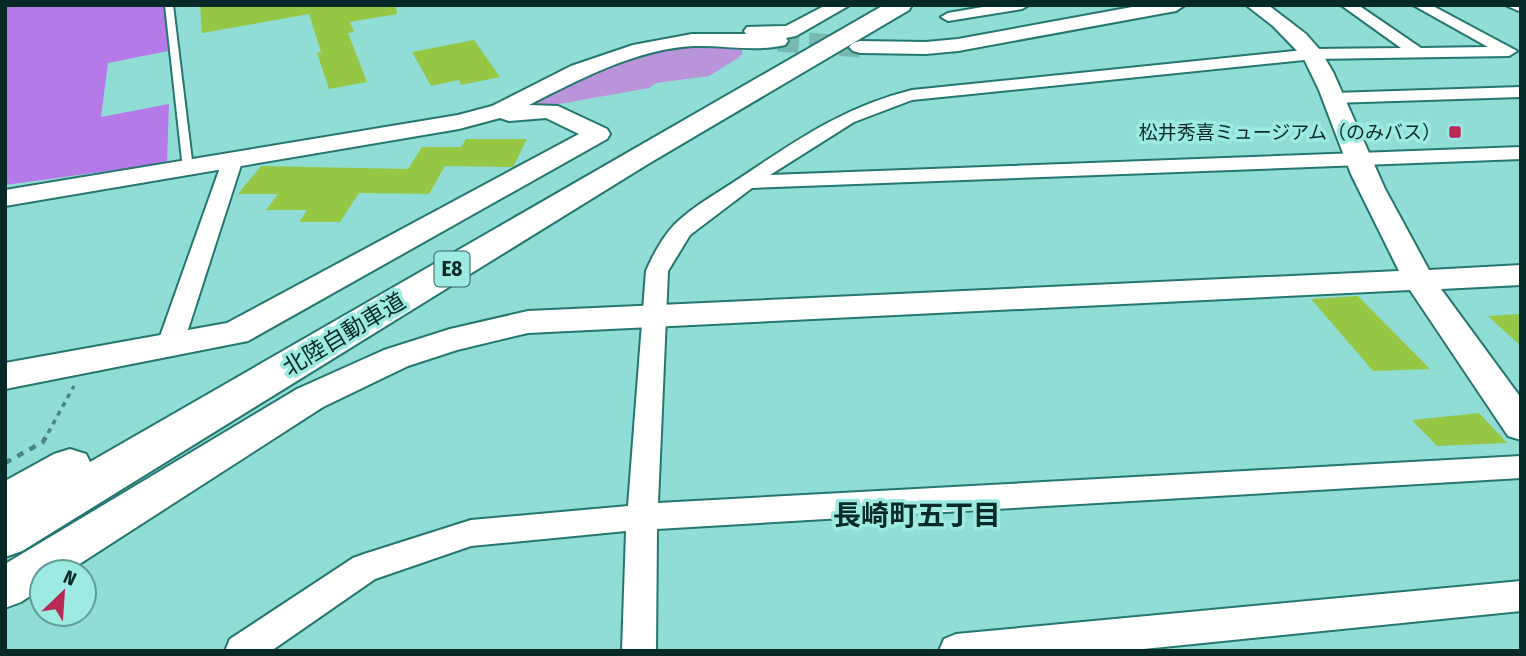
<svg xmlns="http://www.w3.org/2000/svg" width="1526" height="656" viewBox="0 0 1526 656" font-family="'Fira Sans Condensed','Noto Sans JP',sans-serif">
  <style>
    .green { fill: #b994db }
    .forest { fill: #b67ae8 }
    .building { fill: #95c744 }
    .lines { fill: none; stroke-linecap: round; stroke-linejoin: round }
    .secondary-tunnel { stroke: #75b9b2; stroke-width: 21; stroke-dasharray: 21 10; stroke-linecap: butt }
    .lane-casing { stroke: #25766f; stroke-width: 4 }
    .street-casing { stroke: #25766f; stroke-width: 4 }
    .secondary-casing { stroke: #25766f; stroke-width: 4 }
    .highway-casing { stroke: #25766f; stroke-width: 4 }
    .path-far1 { stroke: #4d8681; stroke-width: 3.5; stroke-dasharray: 5 5; stroke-linecap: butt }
    .path { stroke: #4d8681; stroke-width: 4.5; stroke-dasharray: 7 7; stroke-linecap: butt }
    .lane { fill: #fff; fill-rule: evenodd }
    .street { fill: #fff; fill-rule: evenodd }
    .secondary { fill: #fff; fill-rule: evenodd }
    .highway { fill: #fff; fill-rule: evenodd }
    .poi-dot { fill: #b82956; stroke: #9deae2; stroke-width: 2.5 }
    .labels { text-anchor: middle; stroke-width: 7; stroke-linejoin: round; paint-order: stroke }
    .far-poi-label { font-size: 19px; fill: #072927; stroke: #9deae2; text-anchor: end }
    .shield { fill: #9deae2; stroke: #34635f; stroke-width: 2 }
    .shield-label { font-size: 21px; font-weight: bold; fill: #072927 }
    .street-label { font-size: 23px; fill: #072927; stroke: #9deae2 }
    .near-neighbourhood-label { font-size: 28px; font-weight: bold; fill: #072927; stroke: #9deae2 }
  </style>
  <rect width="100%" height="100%" fill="#90ddd5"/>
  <!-- green -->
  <path class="green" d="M742 44V54L738 58 709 76 656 83 649 88 548 106H528C568 87 607 60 651 51 681 45 711 45 742 44Z"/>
  <!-- forest -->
  <path class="forest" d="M5 5H170L168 51 108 63 101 117 169 104 167 163 5 185Z"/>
  <!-- building -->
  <path class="building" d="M200 5H396L397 14 350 22 354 32 348 33 367 82 329 89 317 53 321 52 309 14 202 33Z
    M474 40 500 77 461 85 459 80 431 86 412 52Z
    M466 139H527L513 167 445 166 429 194 359 193 340 222H299L307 210H266L278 194H238L261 166 408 169 422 147H461Z
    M1358 296 1430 369 1373 371 1311 299Z
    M1521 314V346L1488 316Z
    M1479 413 1507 443 1437 446 1412 420Z"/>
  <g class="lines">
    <!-- secondary-tunnel -->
    <path class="secondary-tunnel" d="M778 41 860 47"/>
    <defs>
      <path id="lane" d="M165 5H173L193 169 188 172 183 169Z"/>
      <path id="street" d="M994 5H1029L1022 9 948 21 941 17 948 13Z
        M1341 5H1358L1421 48 1488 47 1413 5H1431L1517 51 1509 56 1314 59 912 100 854 122 770 175 1521 147V159L752 188 690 235 668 271 658 503 1521 456V478L657 529 656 651H622L626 531 471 546 375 579 271 651H225L230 639 353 558 364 554 471 520 628 506 646 271C653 255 662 238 674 225 693 206 718 193 740 178 797 140 844 107 912 90L1314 49 1401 48Z
        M1505 5H1521V12Z
        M1521 87V97L1333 103 1324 98 1333 93Z
        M232 156 242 162 183 345 179 351 170 354 161 351 157 345 222 162Z
        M1521 581V611L1124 651H939L944 639 956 634Z"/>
      <path id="secondary" d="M826 5H850L796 36 786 38 788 41 785 45C757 52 724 45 694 46 636 49 580 79 529 105L558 106 607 129 610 134 607 139 248 341 5 389V363L227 323 579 134 546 118 509 121 500 118 459 129 5 206V190L458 115 492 106 571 66 633 45 692 34H746L744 31 747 27 786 26Z
        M1143 5H1185L1176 11 958 51 926 54 860 53 853 51 849 47 853 43 860 41 926 42 958 39Z
        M1246 5H1268L1306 34 1320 50 1333 72 1385 189 1429 270 1521 265V285L1441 289 1521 398V440L1508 436 1410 290 528 333 457 350 408 366 323 407 67 572H42V588L21 602 5 608V564L297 389 384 350 450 329 528 311 1399 271 1351 174 1319 90 1303 57 1273 26Z"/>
      <path id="highway" d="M884 5H912L909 10 648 164 22 551 5 557V481L54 454 70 449 86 454 90 462Z"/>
    </defs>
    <!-- lane casing -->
    <use href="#lane" class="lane-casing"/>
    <!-- street casing -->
    <use href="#street" class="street-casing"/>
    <!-- secondary casing -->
    <use href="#secondary" class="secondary-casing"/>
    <!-- highway casing -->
    <use href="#highway" class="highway-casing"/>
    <!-- path-far1 -->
    <path class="path-far1" d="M48 433 74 386"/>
    <!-- path -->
    <path class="path" d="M5 463 43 442 49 431"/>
    <!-- lane -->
    <use href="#lane" class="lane"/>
    <!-- street -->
    <use href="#street" class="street"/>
    <!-- secondary -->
    <use href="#secondary" class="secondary"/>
    <!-- highway -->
    <use href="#highway" class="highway"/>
  </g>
  <!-- markers -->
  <rect class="poi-dot" x="1448" y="125" width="14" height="14" rx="3.5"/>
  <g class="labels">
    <!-- far-poi labels -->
    <g class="far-poi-label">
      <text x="1441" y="139">松井秀喜ミュージアム（のみバス）</text>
    </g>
    <!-- shield labels -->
    <rect class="shield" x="434.5" y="251.5" width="35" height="35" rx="5"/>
    <g class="shield-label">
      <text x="452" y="276">E8</text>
    </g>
    <!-- street labels -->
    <g class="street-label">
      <text transform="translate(344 334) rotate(-31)" y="8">北陸自動車道</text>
    </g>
    <!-- near-neighbourhood labels -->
    <g class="near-neighbourhood-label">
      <text x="917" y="525">長崎町五丁目</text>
    </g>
  </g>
  <!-- border -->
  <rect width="1526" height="656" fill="none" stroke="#072927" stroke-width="14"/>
  <!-- north arrow -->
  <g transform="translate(63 593) rotate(25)"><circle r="33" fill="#9deae2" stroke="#619d97" stroke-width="2"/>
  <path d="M0-5L12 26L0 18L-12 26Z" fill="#b82956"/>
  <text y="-10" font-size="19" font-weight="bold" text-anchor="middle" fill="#072927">N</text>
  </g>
</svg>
